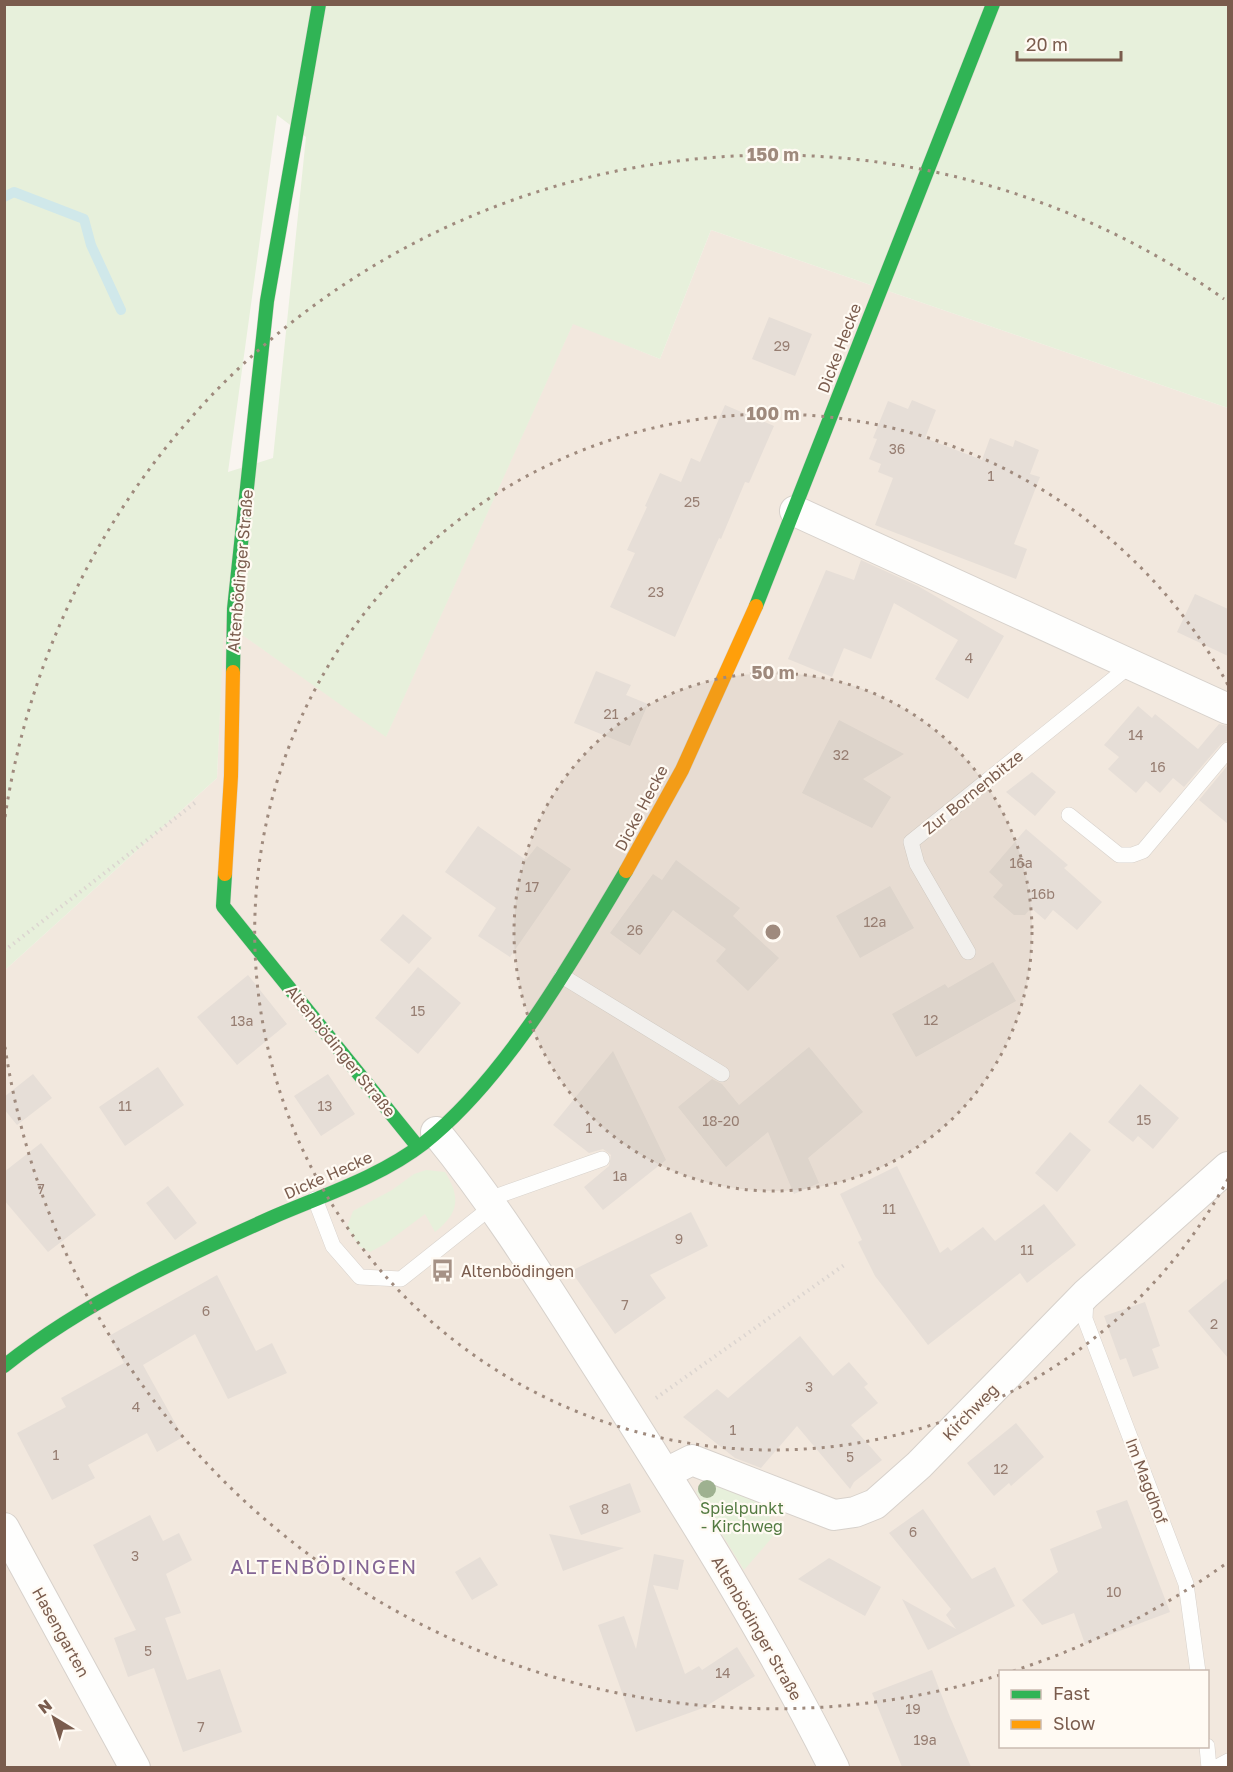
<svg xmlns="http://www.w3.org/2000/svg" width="1233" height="1772" viewBox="0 0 1233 1772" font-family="'Golos Text',sans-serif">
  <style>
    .residential { fill: #f2e8de; fill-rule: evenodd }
    .green { fill: #e7f0db; fill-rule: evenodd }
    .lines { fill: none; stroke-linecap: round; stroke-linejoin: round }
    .stream { stroke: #d0e8ea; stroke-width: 10 }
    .building { fill: #e6ded7 }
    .lane-casing { stroke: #d7d1cb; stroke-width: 16 }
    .street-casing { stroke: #d7d1cb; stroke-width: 32 }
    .fast-casing { stroke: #d9d2cb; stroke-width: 15 }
    .slow-casing { stroke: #d9d2cb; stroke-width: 15 }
    .path { stroke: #dcd5d0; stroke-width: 4; stroke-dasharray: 1.5 4.5; stroke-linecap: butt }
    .lane { stroke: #fefefd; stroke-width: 15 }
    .street { stroke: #fefefd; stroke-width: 30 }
    .fast { stroke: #30b455; stroke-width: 14 }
    .slow { stroke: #ff9f0a; stroke-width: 14 }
    .tree { fill: #9eb190 }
    .ring { fill: none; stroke: #9f8a7d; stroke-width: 3; stroke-dasharray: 3 6 }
    .labels { text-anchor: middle; stroke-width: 4.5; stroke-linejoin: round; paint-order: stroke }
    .number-label { font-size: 14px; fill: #977e72 }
    .street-label { font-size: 16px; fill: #7a5c4d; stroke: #fffaf3 }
    .poi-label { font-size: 16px; fill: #7a5c4d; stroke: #fffaf3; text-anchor: start }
    .park-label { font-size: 16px; fill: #537a41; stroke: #fffaf3 }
    .quarter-label { font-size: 20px; letter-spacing: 1.5px; fill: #846695; stroke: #fffaf3 }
    .centre { fill: #9f8a7d; stroke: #fffaf3; stroke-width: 3 }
    .ring-label { font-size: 18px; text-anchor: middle; font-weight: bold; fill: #9f8a7d; stroke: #fffaf3; stroke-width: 4.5; stroke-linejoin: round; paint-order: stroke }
  </style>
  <rect width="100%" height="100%" fill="#f9f5f0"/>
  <!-- residential -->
  <path class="residential" d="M711 230 1228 408V1767L5 1768V970L217 778 223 621 386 736 573 323 660 359ZM1000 1672H1208V1746H1000Z"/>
  <!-- green -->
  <path class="green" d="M5 5H1228V408L711 230 660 359 573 324 386 737 224 622 217 778 5 970ZM277 115 306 137 273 458 228 472Z
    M426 1170 445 1172C461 1198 459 1213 435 1232L425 1214 385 1244 370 1252 359 1246 347 1227 353 1211 392 1190 414 1174Z
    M708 1477 780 1504 765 1525 776 1533 744 1570 696 1492Z"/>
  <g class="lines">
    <!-- stream -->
    <path class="stream" d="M4 197 14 192 84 219 91 245 121 310"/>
  </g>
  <!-- building -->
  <path class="building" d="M769 317 812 334 795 376 752 359Z
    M912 400 936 410 925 438 982 460 990 438 1013 447 1015 440 1039 450 1030 474 1040 477 1014 544 1027 549 1016 579 875 525 893 478 878 472 881 464 869 459 877 439 873 438 888 401 908 409Z
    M725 405 774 426 749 483 745 482 721 539 719 538 675 637 610 607 635 553 627 550 647 507 645 506 660 473 681 482 691 458 700 462Z
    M861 560 918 586 1004 636 968 699 935 679 958 640 894 603 871 659 844 648 832 677 788 659 826 570 854 580Z
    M1195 594 1228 609V656L1177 632Z
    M596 671 631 685 626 695 648 704 630 746 574 723Z
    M1138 706 1152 718 1155 714 1198 749 1219 724 1228 726V740L1221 744 1184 787 1173 778 1160 793 1146 781 1136 793 1108 769 1119 757 1104 745Z
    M839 720 904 754 863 779 891 797 872 828 802 793Z
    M1228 765V824L1199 800Z
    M1032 772 1056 792 1035 816 1006 792Z
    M478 826 526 860 537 846 571 869 510 957 478 936 496 908 445 872Z
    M1026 829 1068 865 1064 868 1102 902 1077 930 1053 910 1045 920 1031 908 1025 915H1014L993 897 1003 885 989 872Z
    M676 860 740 908 733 916 779 958 748 991 716 961 726 949 673 910 640 955 610 933 653 874 662 880Z
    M890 886 914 928 860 958 836 916Z
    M403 914 432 938 409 964 380 940Z
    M993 962 1016 1001 916 1057 892 1014 945 984 948 988Z
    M418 967 461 1003 418 1054 375 1018Z
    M248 975 287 1024 237 1065 197 1017Z
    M809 1047 863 1112 808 1158 819 1183 794 1194 768 1132 726 1167 678 1107 712 1079 722 1084 739 1105Z
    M613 1051 666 1160 603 1210 584 1187 609 1166 611 1155 603 1149 589 1153 553 1125Z
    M158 1067 184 1105 125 1146 99 1107Z
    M33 1074 52 1098 17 1125 4 1109V1097Z
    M328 1074 355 1114 321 1136 294 1096Z
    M1140 1084 1179 1118 1153 1149 1138 1136 1133 1142 1108 1122Z
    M1070 1132 1091 1150 1057 1192 1035 1173Z
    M41 1143 96 1215 48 1252 4 1200V1172Z
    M897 1166 940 1253 948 1247 951 1251 983 1227 995 1241 1044 1204 1076 1245 1027 1283 1020 1273 928 1345 875 1276 858 1242 862 1240 840 1194Z
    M168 1186 197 1223 175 1240 146 1203Z
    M691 1212 708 1246 650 1275 666 1298 615 1334 571 1271Z
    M217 1275 256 1351 272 1343 287 1373 228 1399 195 1334 143 1365 183 1437 157 1452 147 1433 88 1465 95 1478 52 1500 17 1433 66 1407 61 1398 124 1363 109 1336Z
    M1228 1278V1358L1188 1311Z
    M1145 1302 1160 1346 1152 1349 1159 1368 1133 1377 1126 1358 1120 1360 1104 1316Z
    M800 1336 833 1376 849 1362 868 1384 864 1387 878 1403 851 1425 882 1460 854 1482 850 1489 797 1426 761 1468 735 1458 683 1417 717 1389 728 1398Z
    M1016 1423 1044 1457 1011 1486 1009 1483 994 1496 967 1463Z
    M630 1483 641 1512 581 1535 569 1506Z
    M1127 1500 1170 1612 1085 1644 1074 1613 1042 1625 1022 1600 1058 1572 1050 1549 1102 1528 1096 1511Z
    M923 1509 972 1579 995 1567 1015 1606 928 1650 902 1599 956 1629 946 1615 951 1609 889 1533Z
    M150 1515 163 1541 179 1533 192 1560 166 1574 181 1613 165 1618 187 1680 220 1669 242 1732 183 1752 154 1668 128 1677 114 1638 136 1630 93 1545Z
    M549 1534 624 1548 563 1571Z
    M654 1554 684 1560 678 1590 653 1585 685 1674 699 1666 702 1670 737 1647 755 1676 703 1708 636 1732 598 1625 624 1616 636 1649Z
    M480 1557 498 1585 472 1600 455 1572Z
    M829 1558 881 1587 865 1616 798 1579Z
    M932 1670 948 1712 971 1767H902L872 1693Z"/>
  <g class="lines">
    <defs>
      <path id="lane" d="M1069 815 1119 855H1132L1143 851 1228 750
        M968 952 917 864 911 842 1132 664
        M562 976 722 1074
        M315 1199 333 1246 360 1277 401 1279 494 1205
        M489 1199 602 1159
        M1086 1298 1085 1319 1186 1584 1198 1672
        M1207 1746 1209 1768
        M1215 1768 1228 1761"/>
      <path id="street" d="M795 511 1228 709
        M436 1132C503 1214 556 1303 613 1391 691 1514 769 1638 834 1768
        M666 1473 692 1460 834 1515 855 1512 875 1504 919 1465 1086 1294 1228 1167
        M4 1528 135 1768"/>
      <path id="fast" d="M756 606 993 4
        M233 672 234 609 267 301 319 4
        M225 874 223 906 418 1147
        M4 1366C86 1301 179 1259 273 1217 324 1195 380 1177 424 1143 507 1077 572 961 626 871"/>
      <path id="slow" d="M626 871 682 770 756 606
        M225 874 231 776 233 672"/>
    </defs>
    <!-- lane casing -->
    <use href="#lane" class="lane-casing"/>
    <!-- street casing -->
    <use href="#street" class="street-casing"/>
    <!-- fast casing -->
    <use href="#fast" class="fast-casing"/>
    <!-- slow casing -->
    <use href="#slow" class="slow-casing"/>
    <!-- path -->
    <path class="path" d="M4 951 196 802
      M656 1398 847 1263"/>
    <!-- lane -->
    <use href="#lane" class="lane"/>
    <!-- street -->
    <use href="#street" class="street"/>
    <!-- fast -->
    <use href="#fast" class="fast"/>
    <!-- slow -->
    <use href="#slow" class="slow"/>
  </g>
  <!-- trees -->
  <circle class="tree" cx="707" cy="1489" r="9"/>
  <!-- distance rings -->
  <circle cx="773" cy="932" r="259" fill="#9f8a7d" fill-opacity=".12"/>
  <g class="ring">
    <circle cx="773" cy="932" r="259"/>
    <path d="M1228 1179A518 518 0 1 1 1228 685"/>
    <path d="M1224 1565A777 777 0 0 1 1013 1671M1000 1675A777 777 0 0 1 5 1047M5 817A777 777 0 0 1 1224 299"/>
  </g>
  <!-- icons -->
  <defs>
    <symbol id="bus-bare" viewBox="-9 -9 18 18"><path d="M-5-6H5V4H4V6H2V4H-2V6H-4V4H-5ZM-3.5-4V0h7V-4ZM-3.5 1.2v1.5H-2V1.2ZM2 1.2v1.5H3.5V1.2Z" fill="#a69286" stroke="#fffaf3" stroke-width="2.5" paint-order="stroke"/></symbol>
  </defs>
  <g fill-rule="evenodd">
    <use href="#bus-bare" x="426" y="1254" width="33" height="33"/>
  </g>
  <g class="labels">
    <!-- number labels -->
    <g class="number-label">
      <text x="782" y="351">29</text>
      <text x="897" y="454">36</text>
      <text x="991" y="481">1</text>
      <text x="692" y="507">25</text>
      <text x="656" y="597">23</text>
      <text x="969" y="663">4</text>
      <text x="611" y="719">21</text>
      <text x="1136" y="740">14</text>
      <text x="841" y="760">32</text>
      <text x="1158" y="772">16</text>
      <text x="1021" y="868">16a</text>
      <text x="532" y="892">17</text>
      <text x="1043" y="899">16b</text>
      <text x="875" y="927">12a</text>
      <text x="635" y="935">26</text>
      <text x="418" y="1016">15</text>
      <text x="931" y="1025">12</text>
      <text x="242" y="1026">13a</text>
      <text x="125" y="1111">11</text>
      <text x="325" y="1111">13</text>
      <text x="1144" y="1125">15</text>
      <text x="721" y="1126">18-20</text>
      <text x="589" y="1133">1</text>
      <text x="620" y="1181">1a</text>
      <text x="41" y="1194">7</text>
      <text x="889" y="1214">11</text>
      <text x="679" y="1244">9</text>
      <text x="1027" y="1255">11</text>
      <text x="625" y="1310">7</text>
      <text x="206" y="1316">6</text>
      <text x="1214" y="1329">2</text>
      <text x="809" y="1392">3</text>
      <text x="136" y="1412">4</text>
      <text x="733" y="1435">1</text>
      <text x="56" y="1460">1</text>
      <text x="850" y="1462">5</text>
      <text x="1001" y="1474">12</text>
      <text x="605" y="1514">8</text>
      <text x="913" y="1537">6</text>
      <text x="135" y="1561">3</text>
      <text x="1114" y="1597">10</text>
      <text x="148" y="1656">5</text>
      <text x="723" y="1678">14</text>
      <text x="913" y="1714">19</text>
      <text x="201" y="1732">7</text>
      <text x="925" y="1745">19a</text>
    </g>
    <!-- street labels -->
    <g class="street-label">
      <text transform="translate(839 348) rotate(-69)" y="6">Dicke Hecke</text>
      <text transform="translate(240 571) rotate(-85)" y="6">Altenbödinger Straße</text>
      <text transform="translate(973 792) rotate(-39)" y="6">Zur Bornenbitze</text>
      <text transform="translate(641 808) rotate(-62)" y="6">Dicke Hecke</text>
      <text transform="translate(341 1051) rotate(51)" y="6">Altenbödinger Straße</text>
      <text transform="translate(328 1175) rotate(-24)" y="6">Dicke Hecke</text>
      <text transform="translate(970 1412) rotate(-46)" y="6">Kirchweg</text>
      <text transform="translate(1147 1481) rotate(69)" y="6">Im Magdhof</text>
      <text transform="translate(757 1628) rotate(60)" y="6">Altenbödinger Straße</text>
      <text transform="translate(61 1632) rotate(61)" y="6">Hasengarten</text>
    </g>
    <!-- poi labels -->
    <g class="poi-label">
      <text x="461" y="1277">Altenbödingen</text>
    </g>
    <!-- park labels -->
    <g class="park-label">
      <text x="742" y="1514">Spielpunkt<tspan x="742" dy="18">- Kirchweg</tspan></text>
    </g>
    <!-- quarter labels -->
    <g class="quarter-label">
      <text x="324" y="1574">ALTENBÖDINGEN</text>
    </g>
  </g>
  <circle cx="773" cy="932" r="9" class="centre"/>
  <g class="ring-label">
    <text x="773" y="161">150 m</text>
    <text x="773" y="420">100 m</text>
    <text x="773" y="679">50 m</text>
  </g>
  <!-- border -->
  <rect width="1233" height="1772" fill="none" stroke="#7a5c4d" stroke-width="12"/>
  <!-- legend -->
  <rect x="999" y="1670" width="210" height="78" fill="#fffaf3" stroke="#cabbb1" stroke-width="1.5"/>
  <rect x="1011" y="1690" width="30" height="9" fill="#30b455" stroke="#cabbb1" stroke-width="1.5"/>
  <text x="1053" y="1700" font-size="18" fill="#7a5c4d">Fast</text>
  <rect x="1011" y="1720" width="30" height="9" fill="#ff9f0a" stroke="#cabbb1" stroke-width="1.5"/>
  <text x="1053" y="1730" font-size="18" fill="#7a5c4d">Slow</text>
  <!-- north arrow -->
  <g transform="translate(54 1718) rotate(322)" stroke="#fffaf3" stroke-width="4.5" paint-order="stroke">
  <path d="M0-4.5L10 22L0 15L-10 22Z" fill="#7a5c4d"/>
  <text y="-9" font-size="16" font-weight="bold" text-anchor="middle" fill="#7a5c4d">N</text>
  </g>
  <!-- scale -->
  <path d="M1017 51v9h104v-9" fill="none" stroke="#7a5c4d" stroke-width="3"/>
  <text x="1026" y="51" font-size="18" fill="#7a5c4d" stroke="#fffaf3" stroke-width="4.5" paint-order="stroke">20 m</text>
</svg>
